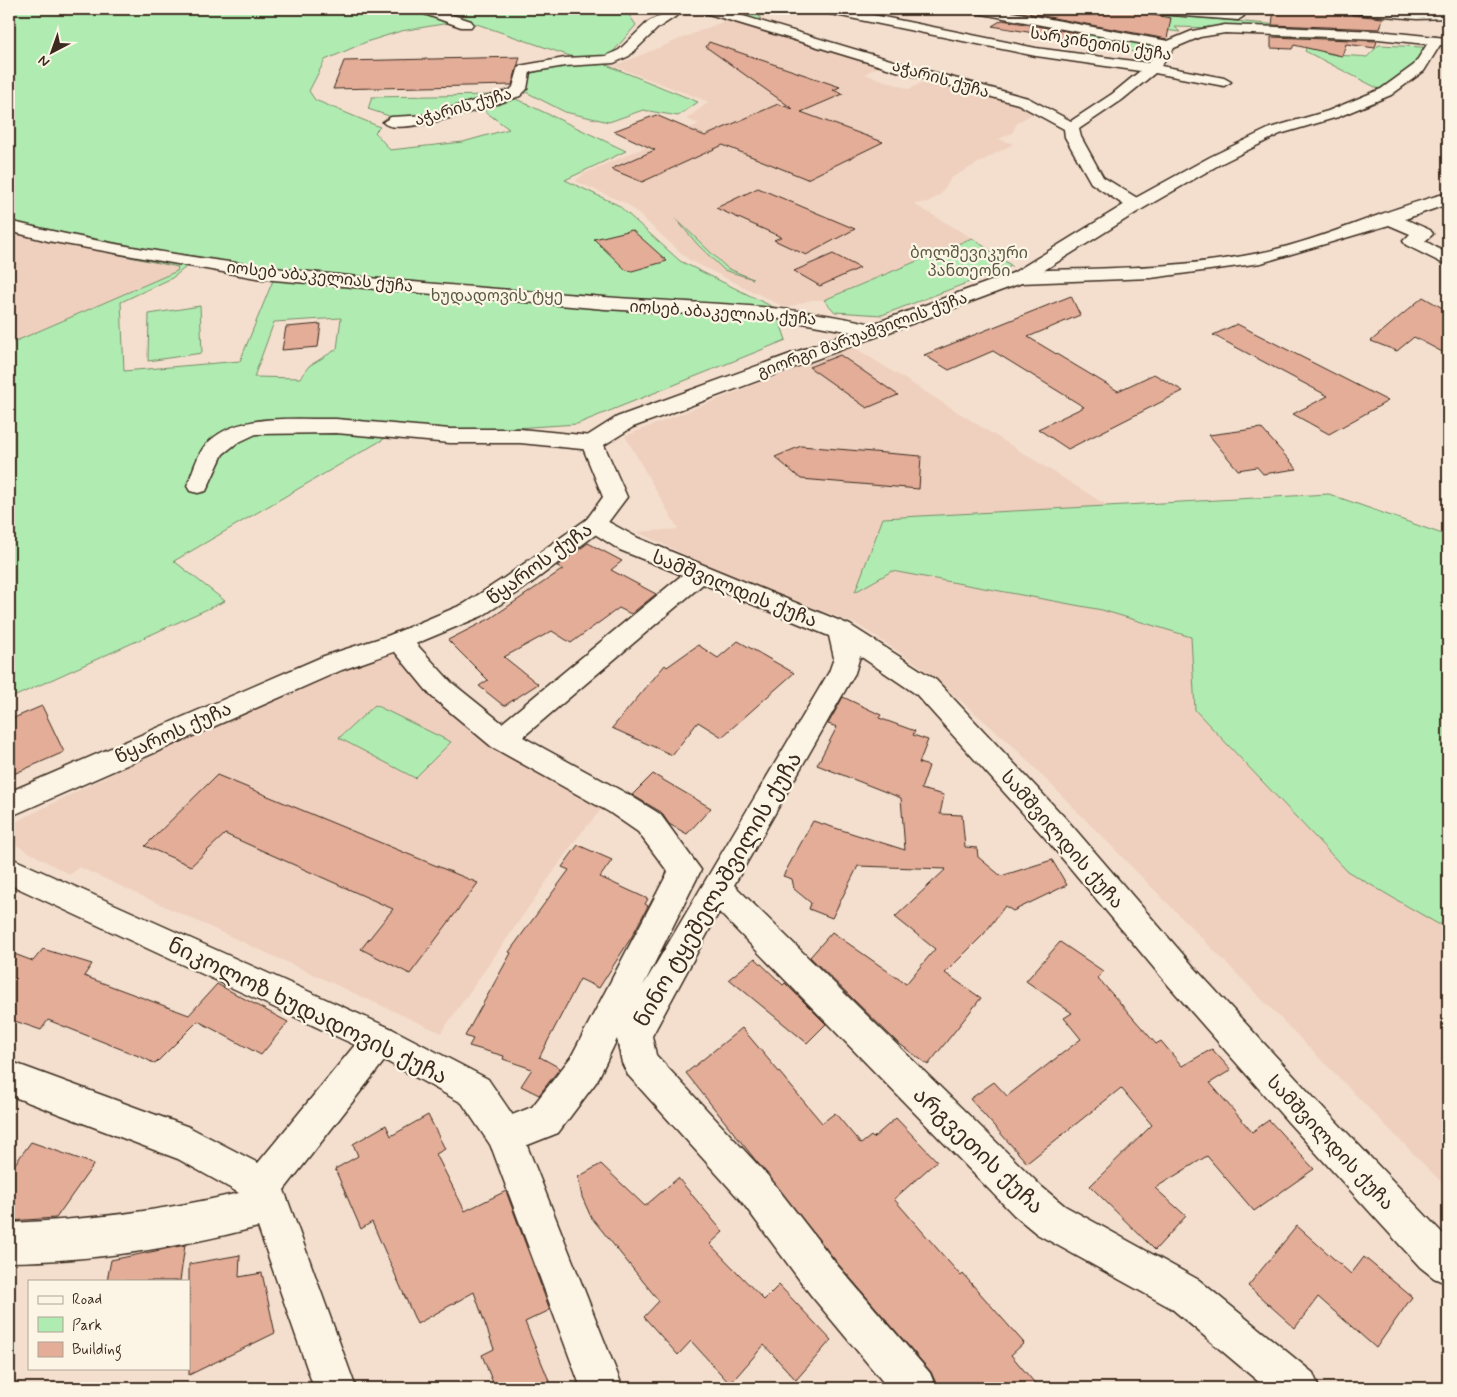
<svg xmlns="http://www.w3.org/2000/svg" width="1457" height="1397" viewBox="0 0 1457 1397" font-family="Mynerve,'Noto Sans Georgian',sans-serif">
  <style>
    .built { fill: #efd0be }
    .green { fill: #b0ecb1; stroke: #768b68; fill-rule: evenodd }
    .building { fill: #e3ad98; stroke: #3b2a1e }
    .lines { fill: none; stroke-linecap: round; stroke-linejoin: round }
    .minor-casing { stroke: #3b2a1e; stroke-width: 3 }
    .tertiary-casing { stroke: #3b2a1e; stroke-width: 3 }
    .secondary-casing { stroke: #3b2a1e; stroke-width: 3 }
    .minor { fill: #fcf5e5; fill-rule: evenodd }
    .tertiary { fill: #fcf5e5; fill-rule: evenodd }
    .secondary { fill: #fcf5e5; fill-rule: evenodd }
    .labels { text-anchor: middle; stroke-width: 4.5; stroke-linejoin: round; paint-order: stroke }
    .far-street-label { font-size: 16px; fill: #3b2a1e; stroke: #fcf5e5 }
    .far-park-label { font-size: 16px; fill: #585a43; stroke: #fcf5e5 }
    .street-label { font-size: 19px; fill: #3b2a1e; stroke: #fcf5e5 }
    .near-street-label { font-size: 22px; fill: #3b2a1e; stroke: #fcf5e5 }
  </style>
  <rect width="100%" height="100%" fill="#f4dfce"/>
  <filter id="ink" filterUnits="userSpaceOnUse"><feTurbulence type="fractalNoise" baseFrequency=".02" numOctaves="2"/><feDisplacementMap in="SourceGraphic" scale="10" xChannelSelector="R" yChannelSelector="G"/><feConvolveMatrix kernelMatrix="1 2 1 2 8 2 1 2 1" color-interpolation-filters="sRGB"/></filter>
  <g filter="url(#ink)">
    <!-- built -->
    <path class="built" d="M729 19 882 65 865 74 909 89 930 79 1037 111 1017 123 1012 133 999 139 1013 144 951 178 940 195 928 202 914 204 972 238 824 300H811L786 308 689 260 627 204 575 181 585 173 699 124 686 119 709 102 614 66Z
      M9 232 178 266 177 271 9 344Z
      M852 346 1108 506 1329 494 1448 536V1189L1013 746 920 666 858 625 713 568 637 532 678 529 625 436Z
      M393 649 606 804 577 838 441 1033 79 867 70 875 9 841V825L265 698Z"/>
    <!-- green -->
    <path class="green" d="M9 9H410L449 23 401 31 366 42 325 60 309 91 315 100 380 127 375 132 390 150 463 142 509 129 483 110 516 99 626 151 565 180 618 205 680 261 775 308 786 340 577 424 389 436 174 561 225 601 9 699V344L177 271 178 267 9 232ZM190 264 274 278 240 361 124 371 121 302 172 278ZM341 318 337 349 309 366 300 378 254 377 274 322Z
      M433 9H625L636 25 607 59 576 58Z
      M716 9H758L761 22Z
      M1083 9 1100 11 1104 9H1120L1111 17H1161L1157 14 1167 15 1347 31 1175 27 1180 32 1148 28 1084 11Z
      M1255 31 1352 37 1344 40 1326 39 1323 52C1339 57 1351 55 1367 57L1379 45 1423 47C1417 70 1398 77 1379 89L1305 51 1309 39 1256 34Z
      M1090 33 1153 46 1150 56 1080 39Z
      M604 64 698 102 678 116 643 110 609 122 565 112 524 91 528 74 564 65Z
      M494 95 428 116 395 118 368 109 372 97Z
      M675 218 727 268 753 279 724 270 698 245Z
      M972 238 1012 266 882 315 835 312 824 300Z
      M200 306 202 353 148 361 149 314Z
      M1329 494 1448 536V924H1438L1347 871 1195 710 1191 637 1102 610 892 571 855 592 883 518Z
      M375 705 451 742 415 778 339 738Z"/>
    <!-- building -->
    <path class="building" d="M1020 9H1116L1171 18 1167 39 1016 11Z
      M1274 9 1307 11 1309 9H1344L1352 15 1383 18 1380 29 1272 25Z
      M1002 20 1077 33 1069 39 992 26Z
      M1271 37 1377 41 1375 48 1346 44 1342 56 1294 45 1292 49 1271 48Z
      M709 42 840 87 833 90 843 94 801 112 883 142 807 179 723 145 642 182 611 169 655 150 614 131 656 115 705 136 778 104 793 109 706 47Z
      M520 57 512 85 333 89 344 61Z
      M758 188 855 229 806 255 774 240 781 237 716 208Z
      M632 230 647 243 667 261 632 271 626 270 594 239Z
      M833 254 860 268 820 286 794 271Z
      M1071 296 1080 315 1028 337 1118 391 1154 374 1183 391 1068 449 1038 429 1084 407 993 351 949 370 924 355Z
      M1423 297 1448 311V355L1414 337 1397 351 1371 341Z
      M321 324 318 347 282 350 286 327Z
      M1237 324 1329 371 1388 401 1329 434 1293 414 1328 396 1213 335Z
      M840 355 898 395 867 408 809 367Z
      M1261 428 1297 469 1263 474 1257 467 1238 470 1209 435Z
      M801 446 921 456 919 489 801 479 775 457Z
      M588 543 622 561 611 570 656 594 631 614 619 608 571 643 552 631 504 657 538 684 504 706 479 686 488 680 448 640 491 618 563 569 557 566Z
      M738 641 794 673 722 737 698 722 672 755 612 728 665 665 667 667 698 645 718 658Z
      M843 697 881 715 879 718 915 731 913 735 928 740 919 763 929 766 921 789 944 795 940 814 962 815 965 847 977 848 978 857 1001 876 1052 860 1067 885 1013 911 1005 906 984 934 945 973 981 998 928 1065 897 1042 810 957 832 932 906 984 935 949 895 917 946 869 858 866 832 918 809 909 811 903 794 889 792 879 783 876 813 821 905 850 901 798 817 765 837 727 828 724Z
      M42 706 64 752 9 776V720Z
      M653 774 711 808 687 834 669 824 661 812 632 795Z
      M217 775 478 883 410 974 361 949 393 909 225 834 191 866 145 846Z
      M578 845 612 860 600 877 648 899 645 904 648 906 631 938 599 988 580 979 539 1058 540 1057 560 1068 539 1095 521 1086 532 1069 503 1059 504 1056 469 1046 473 1039 465 1036 511 953 509 952 569 870 562 867Z
      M1060 942 1103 971 1098 978 1156 1044 1161 1041 1182 1066 1212 1049 1231 1070 1210 1083 1252 1132 1269 1120 1314 1169 1254 1211 1207 1156 1155 1188 1186 1216 1155 1250 1090 1186 1152 1125 1121 1088 1027 1163 970 1099 994 1082 1007 1096 1081 1039 1064 1018 1072 1013 1026 981Z
      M43 949 92 964 84 976 189 1015 217 984 288 1022 261 1055 198 1021 155 1064 146 1059 48 1020 41 1030 9 1019V952L33 961Z
      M755 958 783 985 785 983 826 1024 807 1043 729 979Z
      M742 1028 822 1123 835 1113 861 1144 871 1136 873 1138 896 1118 937 1161 894 1199 961 1276 963 1274 1024 1343 1011 1355 1039 1388H938L931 1372 839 1265 686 1073Z
      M428 1115 445 1149 436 1154 465 1211 506 1191 550 1310 525 1322 552 1388H495L482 1355 494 1349 474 1292 417 1324 372 1222 361 1229 335 1169 358 1156 353 1144 386 1125 391 1136Z
      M31 1142 94 1164 56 1218 9 1221V1172Z
      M601 1164 645 1206 678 1178 723 1232 710 1244 764 1300 779 1285 831 1340 796 1380 764 1345 730 1384 691 1341 678 1355 644 1317 659 1301 591 1217 582 1197 578 1177Z
      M1297 1226 1351 1274 1364 1257 1412 1297 1376 1348 1318 1297 1295 1328 1248 1286Z
      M185 1245 180 1281H107L111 1260Z
      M240 1255 239 1277 262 1273 275 1333 189 1375V1264Z"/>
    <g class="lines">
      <defs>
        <path id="minor" d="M418 9H435L471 21 473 24 471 27H461L419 12Z
          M672 9H687L658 28 629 56 614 63 565 66 530 72 527 89 520 96C500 102 396 140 383 122L391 117 428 115 510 90 513 87 519 66 565 58 606 56 619 50 648 22Z
          M701 9H720L917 68 1028 98 1071 121 1112 94 1140 71 1036 56 826 13 820 9H844L1036 48 1148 63 1160 47 977 13 971 9H996L1168 41 1192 31 1225 25 1378 31 1436 37 1443 41 1436 45 1378 39 1225 33 1200 37 1174 48 1161 66 1224 78 1231 82 1224 86 1155 73 1122 100 1079 129 1081 137 1103 177 1142 201 1144 205 1142 209H1130L1091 183 1065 137 1064 129 1018 104 907 74 702 12Z
          M1139 9C1155 9 1236 7 1244 16L1238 20 1145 13Z
          M1346 9 1448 10V18L1417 19 1352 13Z
          M1448 193V204L1405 219 1430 230 1433 234 1425 241 1448 254V266L1406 245 1403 241 1410 234 1389 225 1261 263 1151 278 1020 283 1013 281 1011 277 1013 273 1020 271C1099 268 1181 269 1259 253 1324 240 1384 209 1448 193Z
          M9 221C203 269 405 282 604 297 698 304 788 303 880 326L883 330 880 334 873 336 781 319 605 309 262 279 48 241 9 231Z
          M336 419 450 429H520L592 436 600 438 603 443 600 448 592 450 520 443H450L336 433 256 434 237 443 223 454 206 491 198 493 190 491 187 486C192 474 196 458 204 447 234 411 294 420 336 419Z
          M595 516 603 519 638 538 850 625 936 680 1068 821 1193 966 1314 1098 1448 1239V1284L1434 1278 1420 1267 1288 1122 1169 986 1046 839 916 694 860 656 855 673 734 885 1042 1187 1065 1206 1199 1280 1313 1373 1319 1388H1266L1171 1308 1037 1234 1014 1215 719 912 652 1036 656 1055 768 1176 838 1266 930 1373 936 1388H888L810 1294 742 1202 628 1075 622 1063 617 1039 597 1081 558 1133 505 1154 492 1149 487 1136 492 1123 532 1107 571 1057 668 872 638 832 609 812 492 747 431 696 386 641 390 635 399 632 408 635 451 682 502 723 682 575 620 550 587 529 583 524 587 519ZM703 584 829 636 834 658 829 672 643 986 701 870 660 814 631 796 523 737Z
          M380 1024 392 1029 397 1040 392 1051 284 1190 356 1388H314L258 1227C177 1248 93 1261 9 1262V1223C87 1220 163 1211 239 1193L178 1159 9 1095V1061L189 1127 258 1163 368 1029Z"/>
        <path id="tertiary" d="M1436 37 1448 38V46L1440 45 1424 71 1391 95 1338 117 1280 134 1222 163 1142 209 1027 281 633 427 604 445 627 497 603 529 522 590 482 616 408 647 342 670 9 817V792L324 656 390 635 464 604 504 578 587 519 603 497 581 443 584 438 617 417 1013 273 1130 201 1210 157 1270 128 1328 111 1381 89 1414 65 1431 38Z"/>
        <path id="secondary" d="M9 857 392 1029 488 1079 518 1123 623 1388H581L491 1146 462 1103 368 1051 9 884Z"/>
      </defs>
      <!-- minor casing -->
      <use href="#minor" class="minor-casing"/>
      <!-- tertiary casing -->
      <use href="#tertiary" class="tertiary-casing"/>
      <!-- secondary casing -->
      <use href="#secondary" class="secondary-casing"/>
      <!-- minor -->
      <use href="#minor" class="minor"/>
      <!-- tertiary -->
      <use href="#tertiary" class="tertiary"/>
      <!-- secondary -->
      <use href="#secondary" class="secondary"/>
    </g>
  </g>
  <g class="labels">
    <!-- far-street labels -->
    <g class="far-street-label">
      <text transform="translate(1101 43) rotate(9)" y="6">სარკინეთის ქუჩა</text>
      <text transform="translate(941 78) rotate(16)" y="6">აჭარის ქუჩა</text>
      <text transform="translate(463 106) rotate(-16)" y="6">აჭარის ქუჩა</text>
      <text transform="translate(320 276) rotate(6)" y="6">იოსებ აბაკელიას ქუჩა</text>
      <text transform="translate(723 312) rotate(4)" y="6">იოსებ აბაკელიას ქუჩა</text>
      <text transform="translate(862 334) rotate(-20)" y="6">გიორგი მარუაშვილის ქუჩა</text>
    </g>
    <!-- far-park labels -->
    <g class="far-park-label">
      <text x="969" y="258">ბოლშევიკური<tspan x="969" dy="18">პანთეონი</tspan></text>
      <text x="497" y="301">ხუდადოვის ტყე</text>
    </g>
    <!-- street labels -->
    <g class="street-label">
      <text transform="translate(539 563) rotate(-36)" y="7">წყაროს ქუჩა</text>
      <text transform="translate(735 588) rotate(22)" y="7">სამშვილდის ქუჩა</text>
      <text transform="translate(173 732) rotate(-24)" y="7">წყაროს ქუჩა</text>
      <text transform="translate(1063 839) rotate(49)" y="7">სამშვილდის ქუჩა</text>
      <text transform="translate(1331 1142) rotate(47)" y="7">სამშვილდის ქუჩა</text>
    </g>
    <!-- near-street labels -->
    <g class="near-street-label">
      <text transform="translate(717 889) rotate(-60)" y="8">ნინო ტყეშელაშვილის ქუჩა</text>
      <text transform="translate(308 1010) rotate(26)" y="8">ნიკოლოზ ხუდადოვის ქუჩა</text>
      <text transform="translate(979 1150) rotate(44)" y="8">არგვეთის ქუჩა</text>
    </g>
  </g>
  <!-- margin -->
  <rect width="1457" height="1397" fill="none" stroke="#fcf5e5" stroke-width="30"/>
  <rect x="15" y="15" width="1427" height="1367" fill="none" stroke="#3b2a1e" stroke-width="2" filter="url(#ink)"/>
  <!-- legend -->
  <rect x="28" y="1280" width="162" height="90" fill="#fcf5e5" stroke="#afa495"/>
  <rect x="38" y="1296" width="25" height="8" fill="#fcf5e5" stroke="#afa495"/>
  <text x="72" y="1304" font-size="15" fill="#3b2a1e">Road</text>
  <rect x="38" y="1317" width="25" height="15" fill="#b0ecb1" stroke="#afa495"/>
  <text x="72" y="1330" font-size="15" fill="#3b2a1e">Park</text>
  <rect x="38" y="1342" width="25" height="15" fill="#e3ad98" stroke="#afa495"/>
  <text x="72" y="1354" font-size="15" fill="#3b2a1e">Building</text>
  <!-- north arrow -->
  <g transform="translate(52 52) rotate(221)" stroke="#fcf5e5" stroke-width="4" paint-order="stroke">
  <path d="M0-4L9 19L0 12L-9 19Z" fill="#3b2a1e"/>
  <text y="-8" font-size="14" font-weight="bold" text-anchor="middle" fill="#3b2a1e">N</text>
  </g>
</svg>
